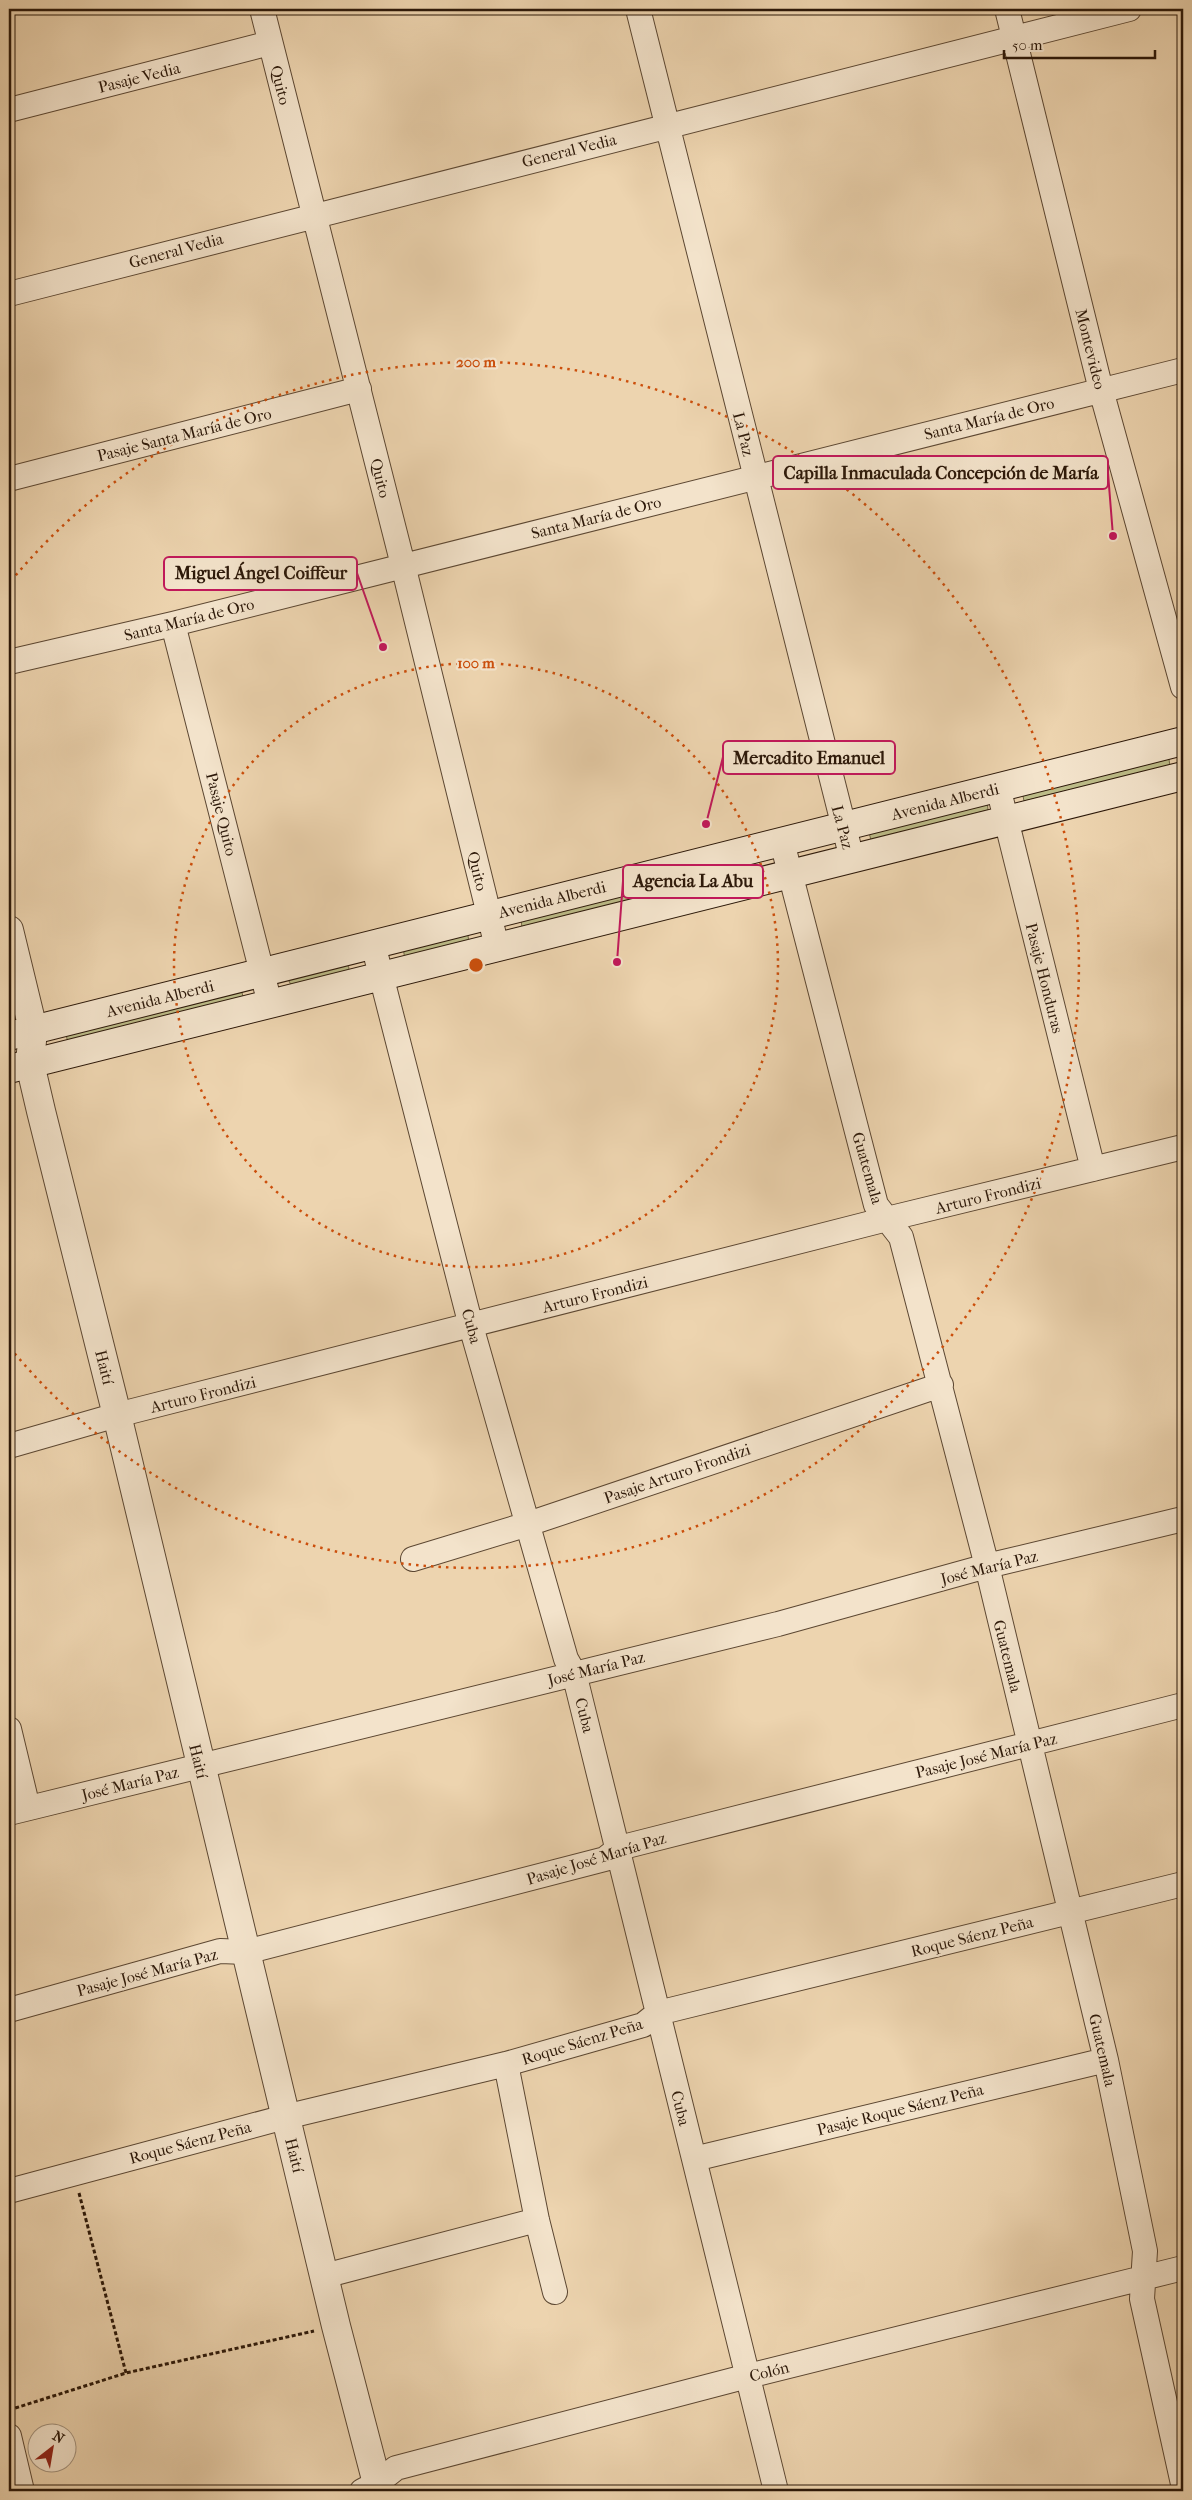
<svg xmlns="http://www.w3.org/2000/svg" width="1192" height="2500" viewBox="0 0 1192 2500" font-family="'IM FELL French Canon',serif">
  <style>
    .green { fill: #bcbc88; stroke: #746a48 }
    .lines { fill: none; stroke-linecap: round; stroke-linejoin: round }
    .minor-casing { stroke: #5c4732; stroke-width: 26 }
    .tertiary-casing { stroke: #5c4732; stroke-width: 30 }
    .secondary-casing { stroke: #2c1809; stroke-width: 30 }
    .path { stroke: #2c1809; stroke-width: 3; stroke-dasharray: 4 2.5; stroke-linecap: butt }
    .minor { stroke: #f3e3cb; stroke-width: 24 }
    .tertiary { stroke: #f3e3cb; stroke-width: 28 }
    .secondary { stroke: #f3e3cb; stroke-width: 28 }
    .ring { fill: none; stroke: #cc4f0c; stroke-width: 2.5; stroke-dasharray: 2.5 5 }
    .labels { text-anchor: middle; stroke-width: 4.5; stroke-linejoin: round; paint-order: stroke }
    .street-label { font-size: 16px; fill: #2c1809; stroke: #f3e3cb }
    .centre { fill: #cc4f0c; stroke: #f3e3cb; stroke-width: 2.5 }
    .ring-label { font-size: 15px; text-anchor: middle; font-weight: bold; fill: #cc4f0c; stroke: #f3e3cb; stroke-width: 4.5; stroke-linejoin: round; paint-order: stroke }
    .leader { fill: none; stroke: #c2185b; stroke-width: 2 }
    .callout-dot { fill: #c2185b; stroke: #f3e3cb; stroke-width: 2 }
    .callout { fill: #f3e3cb; stroke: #c2185b; stroke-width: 2 }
    .callout-label { font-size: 18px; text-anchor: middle; font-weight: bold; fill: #2c1809 }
  </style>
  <rect width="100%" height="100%" fill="#edd4af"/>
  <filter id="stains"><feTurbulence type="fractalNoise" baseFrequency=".004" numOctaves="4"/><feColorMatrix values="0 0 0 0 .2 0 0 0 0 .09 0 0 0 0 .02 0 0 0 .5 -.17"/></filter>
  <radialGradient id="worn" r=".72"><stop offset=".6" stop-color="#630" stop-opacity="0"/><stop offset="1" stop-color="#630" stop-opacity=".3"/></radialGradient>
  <!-- green -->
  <path class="green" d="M1168 753 1170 766 1024 801 1022 791Z
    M987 800 988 810 871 840 868 829Z
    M752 859 756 870 522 930 521 916Z
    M467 930 469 942 405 960 403 947Z
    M347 964 349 968 347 973 292 987 289 981 291 976Z
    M241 989 244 1000 68 1043 65 1030Z"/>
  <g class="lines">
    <defs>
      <path id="minor" d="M262 9 403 565 497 947
        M638 9 852 859
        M1007 9 1101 390 1183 687
        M9 110 270 43
        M9 294 1129 9
        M9 479 359 389
        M173 624 270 1004
        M9 662 173 624 1183 370
        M998 787 1093 1169
        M782 842 876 1205 901 1237 987 1566 1106 2060 1145 2251 1142 2299 1183 2484
        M373 944 471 1326 566 1659 574 1673 776 2491
        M9 1446 117 1415 887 1219 1183 1147
        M413 1559 528 1524 941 1385
        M9 1729 28 1808
        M9 1813 778 1624 987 1566 1183 1519
        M9 2010 220 1951 246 1952 605 1859 619 1848 1183 1705
        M506 2064 537 2220 555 2292
        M694 2159 1106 2060
        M9 2191 285 2117 506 2064 643 2025 658 2013 1183 1884
        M324 2276 537 2220
        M9 2436 22 2491
        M362 2491 377 2483 396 2468 748 2376 1183 2268"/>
      <path id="tertiary" d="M9 930 33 1029 30 1064 41 1111 117 1415 336 2326 379 2491"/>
      <path id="secondary" d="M9 1036 1183 741
        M9 1069 1183 776"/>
    </defs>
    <!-- minor casing -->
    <use href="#minor" class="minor-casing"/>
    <!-- tertiary casing -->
    <use href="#tertiary" class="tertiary-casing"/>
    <!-- secondary casing -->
    <use href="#secondary" class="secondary-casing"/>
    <!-- path -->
    <path class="path" d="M79 2193 126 2373
      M9 2410 126 2373 314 2331"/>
    <!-- minor -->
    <use href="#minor" class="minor"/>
    <!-- tertiary -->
    <use href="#tertiary" class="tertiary"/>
    <!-- secondary -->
    <use href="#secondary" class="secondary"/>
  </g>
  <!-- distance rings -->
  <g class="ring">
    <circle cx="476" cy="965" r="302"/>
    <path d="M11 581A603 603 0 1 1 11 1349"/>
  </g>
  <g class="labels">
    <!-- street labels -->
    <g class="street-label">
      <text transform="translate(139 77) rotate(-14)" y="6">Pasaje Vedia</text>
      <text transform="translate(281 85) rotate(76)" y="6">Quito</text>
      <text transform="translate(569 150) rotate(-14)" y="6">General Vedia</text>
      <text transform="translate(176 250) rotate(-15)" y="6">General Vedia</text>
      <text transform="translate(1091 349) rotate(76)" y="6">Montevideo</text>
      <text transform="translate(989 418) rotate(-14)" y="6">Santa María de Oro</text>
      <text transform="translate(184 434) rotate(-14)" y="6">Pasaje Santa María de Oro</text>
      <text transform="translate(744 434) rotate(76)" y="6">La Paz</text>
      <text transform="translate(381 478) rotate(76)" y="6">Quito</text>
      <text transform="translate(596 517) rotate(-14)" y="6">Santa María de Oro</text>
      <text transform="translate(189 619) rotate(-14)" y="6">Santa María de Oro</text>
      <text transform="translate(945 801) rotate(-14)" y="6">Avenida Alberdi</text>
      <text transform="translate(222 814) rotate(76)" y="6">Pasaje Quito</text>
      <text transform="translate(843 827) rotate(75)" y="6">La Paz</text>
      <text transform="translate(478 871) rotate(76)" y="6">Quito</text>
      <text transform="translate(552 899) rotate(-14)" y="6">Avenida Alberdi</text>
      <text transform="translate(1045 978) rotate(76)" y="6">Pasaje Honduras</text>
      <text transform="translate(160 998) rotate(-14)" y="6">Avenida Alberdi</text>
      <text transform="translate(868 1168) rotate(74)" y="6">Guatemala</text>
      <text transform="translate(988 1195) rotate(-14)" y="6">Arturo Frondizi</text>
      <text transform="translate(595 1294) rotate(-14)" y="6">Arturo Frondizi</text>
      <text transform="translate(472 1326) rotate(75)" y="6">Cuba</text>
      <text transform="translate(105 1367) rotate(76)" y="6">Haití</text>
      <text transform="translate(203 1394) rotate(-14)" y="6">Arturo Frondizi</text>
      <text transform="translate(677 1473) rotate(-19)" y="6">Pasaje Arturo Frondizi</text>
      <text transform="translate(989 1567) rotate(-14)" y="6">José María Paz</text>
      <text transform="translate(1008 1656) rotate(76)" y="6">Guatemala</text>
      <text transform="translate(596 1668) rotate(-14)" y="6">José María Paz</text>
      <text transform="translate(585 1715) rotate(76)" y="6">Cuba</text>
      <text transform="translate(986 1755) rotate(-14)" y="6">Pasaje José María Paz</text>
      <text transform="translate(199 1761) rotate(76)" y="6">Haití</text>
      <text transform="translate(130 1783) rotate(-14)" y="6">José María Paz</text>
      <text transform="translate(596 1858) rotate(-17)" y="6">Pasaje José María Paz</text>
      <text transform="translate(972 1936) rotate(-14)" y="6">Roque Sáenz Peña</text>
      <text transform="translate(147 1972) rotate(-15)" y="6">Pasaje José María Paz</text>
      <text transform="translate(582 2041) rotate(-17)" y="6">Roque Sáenz Peña</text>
      <text transform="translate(1103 2050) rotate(77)" y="6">Guatemala</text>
      <text transform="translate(681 2108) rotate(76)" y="6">Cuba</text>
      <text transform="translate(900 2109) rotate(-14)" y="6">Pasaje Roque Sáenz Peña</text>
      <text transform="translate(190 2142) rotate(-15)" y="6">Roque Sáenz Peña</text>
      <text transform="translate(295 2155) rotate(76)" y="6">Haití</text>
      <text transform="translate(769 2371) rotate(-14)" y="6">Colón</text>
    </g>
  </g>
  <circle cx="476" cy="965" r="8" class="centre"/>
  <g class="ring-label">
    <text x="476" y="367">200 m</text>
    <text x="476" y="668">100 m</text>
  </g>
  <!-- callouts -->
  <path class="leader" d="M1113 536L1108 473M383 647L357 573M706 824L723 757M617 962L623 881"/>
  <g class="callout-dot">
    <circle cx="1113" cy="536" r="5"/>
    <circle cx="383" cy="647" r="5"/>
    <circle cx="706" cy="824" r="5"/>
    <circle cx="617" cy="962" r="5"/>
  </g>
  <g class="callout">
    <rect x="773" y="456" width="335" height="33" rx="5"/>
    <rect x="164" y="557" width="193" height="33" rx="5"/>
    <rect x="723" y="741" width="172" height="33" rx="5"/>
    <rect x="623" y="865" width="140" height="33" rx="5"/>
  </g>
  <g class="callout-label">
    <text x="941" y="479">Capilla Inmaculada Concepción de María</text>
    <text x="261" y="579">Miguel Ángel Coiffeur</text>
    <text x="809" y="764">Mercadito Emanuel</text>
    <text x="693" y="887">Agencia La Abu</text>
  </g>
  <!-- margin -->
  <rect width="1192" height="2500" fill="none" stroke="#edd4af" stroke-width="30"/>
  <rect x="10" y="10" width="1172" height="2480" fill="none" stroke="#2c1809" stroke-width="2.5"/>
  <rect x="15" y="15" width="1162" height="2470" fill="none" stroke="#2c1809"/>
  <!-- north arrow -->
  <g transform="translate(52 2448) rotate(31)"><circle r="24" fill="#f3e3cb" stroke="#a3927d"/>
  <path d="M0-4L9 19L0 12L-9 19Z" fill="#8f2418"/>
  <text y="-8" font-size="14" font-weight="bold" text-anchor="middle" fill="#2c1809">N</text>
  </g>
  <!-- scale -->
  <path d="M1004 50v8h151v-8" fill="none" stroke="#2c1809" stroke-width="2.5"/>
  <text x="1012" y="50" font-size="15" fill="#2c1809" stroke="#f3e3cb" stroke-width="4" paint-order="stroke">50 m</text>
  <rect width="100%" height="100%" filter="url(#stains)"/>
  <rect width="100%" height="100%" fill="url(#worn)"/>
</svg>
